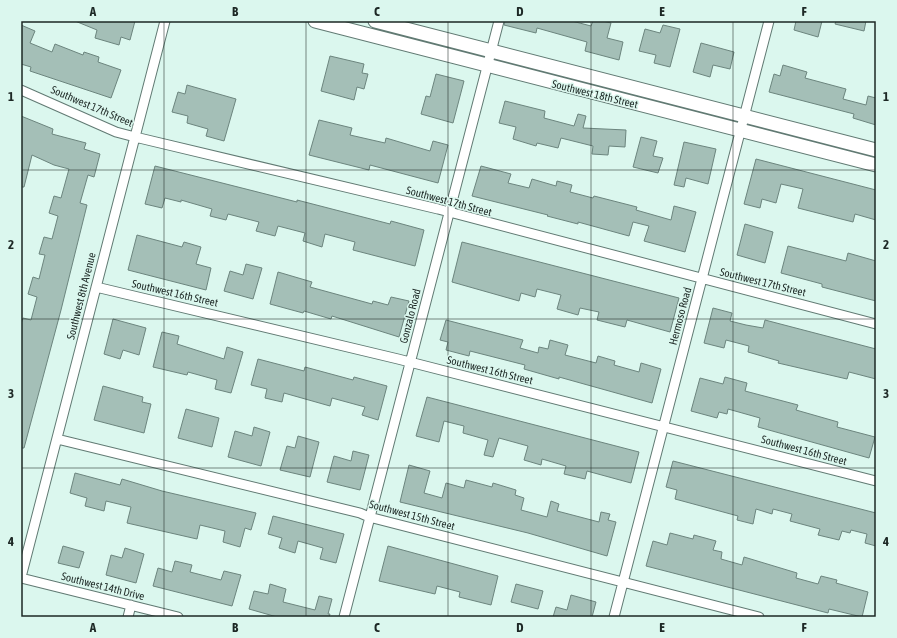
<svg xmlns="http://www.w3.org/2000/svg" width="897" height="638" viewBox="0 0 897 638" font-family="'Asap Condensed',sans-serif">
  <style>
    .building { fill: #a4bfb7; stroke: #6c857e }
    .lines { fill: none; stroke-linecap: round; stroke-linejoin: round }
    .street-casing { stroke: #617a73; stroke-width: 11 }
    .secondary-casing { stroke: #617a73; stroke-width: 15 }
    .street { stroke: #fff; stroke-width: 9 }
    .secondary { stroke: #fff; stroke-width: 13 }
    .grid { fill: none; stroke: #1d2825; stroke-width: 1; stroke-opacity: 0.55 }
    .labels { text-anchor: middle; stroke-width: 3; stroke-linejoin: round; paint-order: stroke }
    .street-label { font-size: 11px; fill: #1d2825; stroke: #dbf7ee }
    .neatline { fill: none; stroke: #1d2825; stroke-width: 1.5 }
    .grid-label { font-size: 13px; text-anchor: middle; font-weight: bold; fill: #1d2825 }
  </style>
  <rect width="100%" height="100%" fill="#dbf7ee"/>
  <!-- building -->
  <path class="building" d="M75 21H135L130 40 121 37 119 45 95 38 97 30Z
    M505 21H572L591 26 593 21H603L611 23 607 38 623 42 619 60 585 51 587 42 537 28 536 33 504 25Z
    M796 21H822L818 37 794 30Z
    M836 21H866L864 31 835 24Z
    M21 25 35 31 30 43 52 52 55 44 83 55 84 52 99 57 98 62 121 70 111 98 30 71 31 67 21 64Z
    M663 25 680 29 670 67 654 63 656 55 639 51 645 29 660 33Z
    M701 43 734 52 730 69 713 65 710 77 693 72Z
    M330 56 364 64 362 73 368 74 364 89 357 87 354 100 321 91Z
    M783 65 807 72 805 78 846 89 843 99 866 105 868 96 876 98V125L853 118 854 114 769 92 774 74 780 76Z
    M436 74 464 81 453 123 421 114 426 96 430 97Z
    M187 85 236 99 224 141 206 136 208 129 187 123 188 116 172 112 178 92 185 94Z
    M505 101 545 111 544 118 574 126 578 114 586 116 583 128 626 130 625 147 609 146 608 155 592 154 593 146 561 138 558 148 537 143 536 146 513 139 516 127 499 123Z
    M21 116 53 129 52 134 86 143 84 149 100 154 94 177 88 175 80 203 87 205 61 310 24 448H21V324L23 318 31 320 37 297 28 294 33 277 39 279 45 255 39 254 44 237 52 239 58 216 49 213 54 196 61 198 69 169 54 165 32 155 24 187H21Z
    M319 120 352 128 350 135 385 143 386 138 430 151 433 141 448 145 438 183 370 165 369 170 309 155Z
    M641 137 657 141 653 156 663 158 658 173 633 167Z
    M684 142 716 149 708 184 686 178 684 187 674 185Z
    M756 159 876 190V220L855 214 853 222 798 208 803 189 781 184 776 203 762 199 760 208 744 204Z
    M155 166 297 202V200L390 224 391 221 424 230 415 266 353 250 355 242 325 234 322 247 303 241 305 233 278 226 275 236 256 231 259 222 228 214 226 220 210 216 212 209 181 200V202L165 198 162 208 145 204Z
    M481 166 511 174 508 183 529 188 532 179 556 186 557 181 572 185 570 192 593 198 594 196 637 207 636 210 671 220 674 206 696 212 685 252 644 241 649 226 633 222 629 236 578 222V224L547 216 548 215 472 196Z
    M745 224 773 232 765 263 737 255Z
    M137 235 182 247 184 242 201 247 196 264 211 268 206 290 128 270Z
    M462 242 679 298 670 332 627 320 625 327 597 320 599 312 580 308 578 315 557 309 561 295 537 289 535 297 521 293 519 301 452 282Z
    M788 246 846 261 848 253 876 261V301L822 287V284L781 273Z
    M246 264 262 268 253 299 224 291 230 271 243 275Z
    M278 272 312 282 310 287 372 304 373 301 388 305 391 297 409 301 399 337 332 316 331 319 304 311 303 313 270 304Z
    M713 308 732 313 730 321 746 325 763 328 765 320 876 349V379L849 372 847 379 778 363 779 361 748 352 749 346 726 340 724 348 704 343Z
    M113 319 146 328 139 355 123 350 120 359 104 354Z
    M446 320 523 340 520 348 538 353 539 347 548 349 550 340 568 345 565 355 596 363 598 356 615 361 614 365 639 372 641 363 661 369 652 403 559 377V379L524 369 525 365 470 351 469 356 446 350 448 342 440 340Z
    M162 332 179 336 177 344 224 359 227 347 243 352 231 393 215 389 217 380 188 372 187 375 153 367Z
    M258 359 304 371 305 367 353 380 354 377 387 386 378 420 362 415 365 407 332 398 330 406 284 393 282 402 265 398 267 389 251 385Z
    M725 377 747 383 745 391 798 405 796 410 838 422 837 427 875 437 869 458 758 427 760 418 728 409 727 414 719 412 717 418 691 411 700 378 723 384Z
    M103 386 143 397 142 402 151 404 144 433 94 420Z
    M427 397 639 452 631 483 587 471 585 479 564 474 566 466 542 459 541 465 524 460 528 446 499 438 493 457 484 455 488 440 463 433 464 426 444 421 439 442 416 436Z
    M186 409 219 418 212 447 178 438Z
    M254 427 270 432 261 466 228 457 235 431 252 436Z
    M298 436 319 442 310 477 280 470 287 446 295 448Z
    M353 451 369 455 360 490 327 482 334 456 351 461Z
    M673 461 876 513V546L865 543 867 534 851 530 850 533 842 531 839 540 818 535 820 529 790 521 792 514 773 509 772 514 756 509 753 524 737 520 738 516 675 499 677 490 666 487Z
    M409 465 430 471 424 493 442 498 446 483 464 488 466 480 492 487 493 483 516 490 515 495 524 498 521 510 547 517 551 501 559 504 557 511 599 522 601 512 610 514 608 520 616 522 607 556 528 533 400 502Z
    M75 473 120 485 122 479 162 491 256 513 251 530 245 528 240 547 223 542 225 531 200 525 197 539 127 523 131 507 106 501 104 511 85 506 87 498 70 493Z
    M273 516 344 534 336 563 320 559 323 548 298 541 295 553 279 548 282 538 268 534Z
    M670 533 693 539 694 535 716 541 713 550 722 552 721 559 742 565 744 557 797 573 796 578 818 584 821 576 837 580 836 583 868 592 862 617 829 609 828 613 646 566 653 541 667 545Z
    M63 546 84 552 79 568 58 563Z
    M388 546 498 576 491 605 459 597 460 592 437 586 435 594 379 581Z
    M125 548 144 554 136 583 106 575 111 555 122 558Z
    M175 561 192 565 190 572 221 580 224 571 241 575 232 606 153 586 158 568 172 572Z
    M270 584 286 589 283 602 315 610 319 596 332 599 328 614H330L329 617H277L249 609 254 591 268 594Z
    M516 584 543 591 538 609 511 602Z
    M571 595 596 602 592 617H553L556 607 567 610Z"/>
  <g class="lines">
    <defs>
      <path id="street" d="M21 90 116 132 135 137 438 209 876 324
        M96 287 398 359 876 481
        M57 439 360 513 369 517 759 617
        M21 577 165 21
        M21 578 178 617
        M128 617 131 605
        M344 617 499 21
        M614 617 769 21"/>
      <path id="secondary" d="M315 21 876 165
        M375 21 876 150"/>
    </defs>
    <!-- street casing -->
    <use href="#street" class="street-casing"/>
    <!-- secondary casing -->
    <use href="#secondary" class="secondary-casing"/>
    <!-- street -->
    <use href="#street" class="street"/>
    <!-- secondary -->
    <use href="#secondary" class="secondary"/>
  </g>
  <!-- grid -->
  <path class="grid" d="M164 21V617M306 21V617M448 21V617M591 21V617M733 21V617M21 170H876M21 319H876M21 468H876"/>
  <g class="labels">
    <!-- street labels -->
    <g class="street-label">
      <text transform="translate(595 94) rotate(14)" y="4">Southwest 18th Street</text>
      <text transform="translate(92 106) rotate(23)" y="4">Southwest 17th Street</text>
      <text transform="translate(449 201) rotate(15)" y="4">Southwest 17th Street</text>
      <text transform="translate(763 282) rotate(14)" y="4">Southwest 17th Street</text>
      <text transform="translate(175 293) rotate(13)" y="4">Southwest 16th Street</text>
      <text transform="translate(81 296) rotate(-76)" y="4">Southwest 8th Avenue</text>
      <text transform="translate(410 316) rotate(-76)" y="4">Gonzalo Road</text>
      <text transform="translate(680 316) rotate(-75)" y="4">Hermoso Road</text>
      <text transform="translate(490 370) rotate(14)" y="4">Southwest 16th Street</text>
      <text transform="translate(804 450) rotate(15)" y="4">Southwest 16th Street</text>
      <text transform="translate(412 515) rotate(15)" y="4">Southwest 15th Street</text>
      <text transform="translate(103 586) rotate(14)" y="4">Southwest 14th Drive</text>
    </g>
  </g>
  <!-- border -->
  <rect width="897" height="638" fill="none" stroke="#dbf7ee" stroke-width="44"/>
  <rect x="22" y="22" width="853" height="594" class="neatline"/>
  <g class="grid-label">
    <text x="93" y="16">A</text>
    <text x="235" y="16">B</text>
    <text x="377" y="16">C</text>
    <text x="520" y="16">D</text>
    <text x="662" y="16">E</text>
    <text x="804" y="16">F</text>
    <text x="11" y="101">1</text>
    <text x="886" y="101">1</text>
    <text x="11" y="249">2</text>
    <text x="886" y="249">2</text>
    <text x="11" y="398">3</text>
    <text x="886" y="398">3</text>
    <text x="11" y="546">4</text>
    <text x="886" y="546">4</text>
    <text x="93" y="632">A</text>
    <text x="235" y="632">B</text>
    <text x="377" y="632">C</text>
    <text x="520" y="632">D</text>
    <text x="662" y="632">E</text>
    <text x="804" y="632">F</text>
  </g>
</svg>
